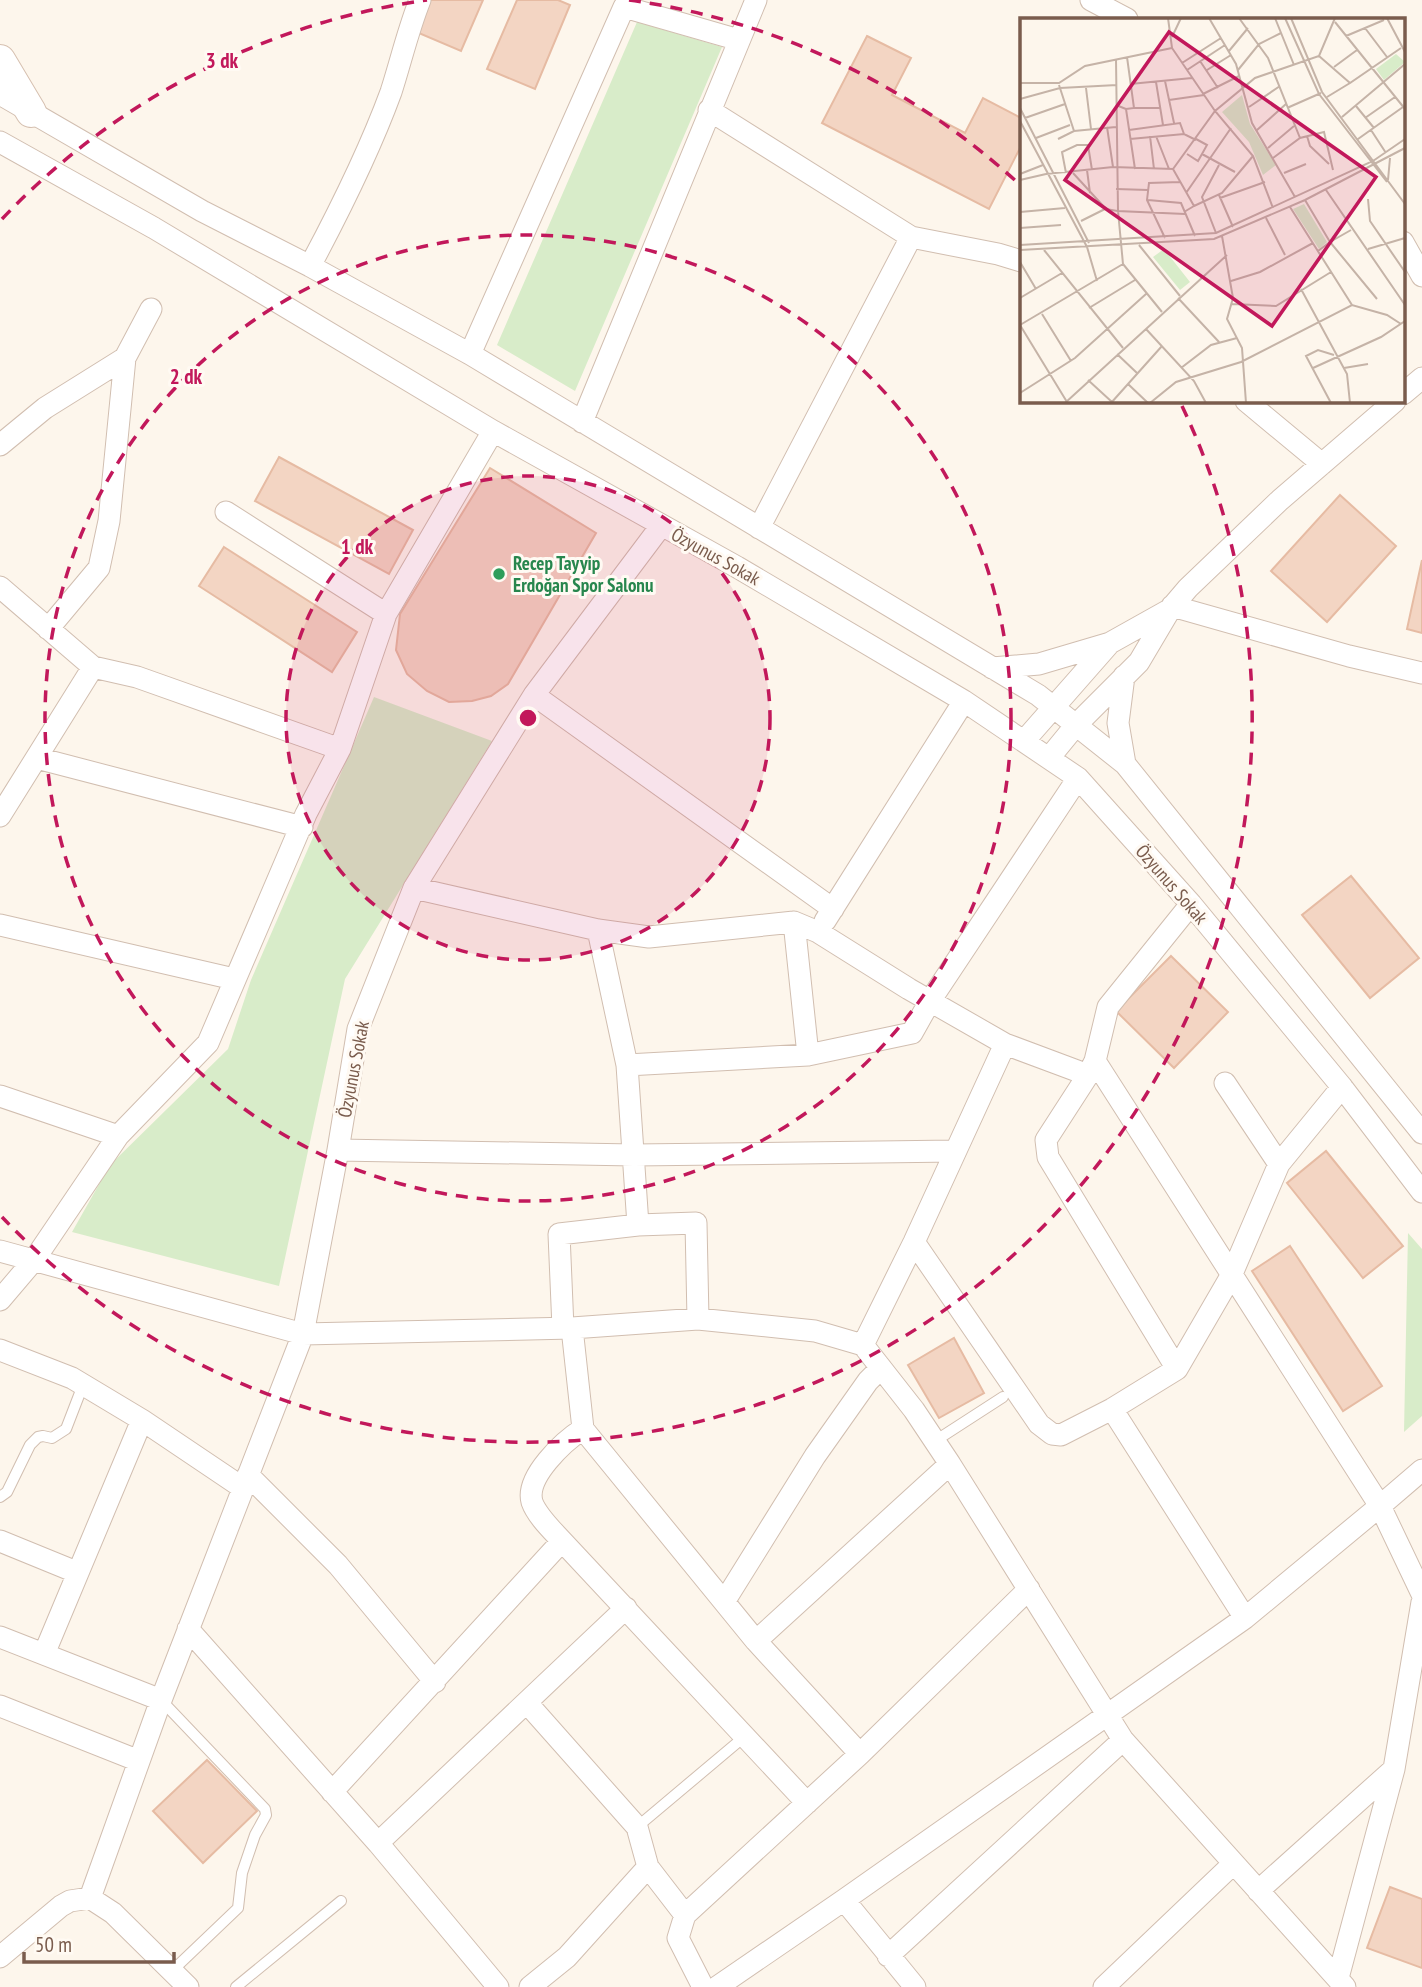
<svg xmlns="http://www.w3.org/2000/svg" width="1422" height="1987" viewBox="0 0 1422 1987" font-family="'PT Sans Narrow',sans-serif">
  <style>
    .green { fill: #d8ecc9 }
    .building { fill: #f3d5c3; stroke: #e6bba3; stroke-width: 2 }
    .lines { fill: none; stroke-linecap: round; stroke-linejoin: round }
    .lane-casing { stroke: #d1beb0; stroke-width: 12 }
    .street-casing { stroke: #d1beb0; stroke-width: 23 }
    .secondary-casing { stroke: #d6c0b0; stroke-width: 32 }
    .lane { stroke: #fff; stroke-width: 10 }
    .street { stroke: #fff; stroke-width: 21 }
    .secondary { stroke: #fff; stroke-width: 30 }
    .ring { fill: none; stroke: #c2185b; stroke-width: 3.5; stroke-dasharray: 12 9 }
    .leisure-dot { fill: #2e9e5b; stroke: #fffaf3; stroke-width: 2.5 }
    .labels { text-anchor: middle; stroke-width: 6; stroke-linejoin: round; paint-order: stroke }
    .street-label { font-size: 19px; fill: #7a5c4d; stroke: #fffaf3 }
    .leisure-label { font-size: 19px; font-weight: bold; fill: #27864d; stroke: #fffaf3; text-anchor: start }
    .inset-road { fill: none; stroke: #c5b3a7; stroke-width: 2 }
    .view { fill: #c2185b; fill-opacity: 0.15; stroke: #c2185b; stroke-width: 3.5 }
    .inset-edge { fill: none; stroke: #7a5c4d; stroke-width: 3.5 }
    .centre { fill: #c2185b; stroke: #fffaf3; stroke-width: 3.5 }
    .ring-label { font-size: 21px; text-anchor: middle; font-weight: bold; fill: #c2185b; stroke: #fffaf3; stroke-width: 6; stroke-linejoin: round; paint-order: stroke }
  </style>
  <rect width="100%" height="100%" fill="#fdf6ec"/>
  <!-- green -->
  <path class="green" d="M637 22 722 47 575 391 497 345Z
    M374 697 492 741 345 979 279 1286 72 1232 110 1165 228 1049 251 980Z
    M1408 1233 1422 1249V1416L1404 1432Z"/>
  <!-- building -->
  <path class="building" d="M427 0H483L461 51 414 31Z
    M517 0H558L570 5 535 89 487 69Z
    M867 36 911 58 892 95 965 133 983 98 1021 118V146L989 209 822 123Z
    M279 457 413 530 389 574 255 501Z
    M490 468 596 533 508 684 491 696 472 701 449 702 427 691 407 674 396 650 400 614Z
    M1340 495 1396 546 1327 622 1271 571Z
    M224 547 357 632 332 672 199 586Z
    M1422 560V633L1407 629Z
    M1351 876 1419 958 1370 998 1302 915Z
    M1171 956 1228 1012 1174 1068 1116 1011Z
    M1326 1151 1403 1246 1363 1278 1287 1183Z
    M1290 1246 1382 1386 1343 1411 1252 1271Z
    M954 1338 984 1393 939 1418 908 1365Z
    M207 1760 257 1811 203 1863 153 1811Z
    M1390 1887 1422 1899V1968L1367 1948Z"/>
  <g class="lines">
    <defs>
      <path id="lane" d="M935 1441 1003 1397
        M0 1497 7 1492 30 1445 38 1437 43 1436 52 1438 66 1429 83 1385
        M161 1700 265 1809 266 1815 255 1835 242 1873 238 1908 172 1971
        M637 1827 744 1737
        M236 1987 341 1901"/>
      <path id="street" d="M1091 0 1127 19
        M0 94 202 211 310 266 470 354 1038 695 1125 764 1422 1133
        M709 110 911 237 998 254 1021 261
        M0 142 154 228 493 431 737 567 964 701 1078 778 1191 904 1342 1087 1422 1192
        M1403 242 1422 276
        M310 266C340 210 369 152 391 92 401 61 408 30 420 0
        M470 354 624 7 739 40
        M1403 394 1422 378
        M1246 401 1322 464
        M582 422 756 0
        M0 445 45 408 125 358 151 309
        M226 512 386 614
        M759 528 911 237
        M0 587 93 667 137 677 340 749
        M1172 606 1349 656 1422 673
        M48 629 99 568 109 521 125 358
        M992 668 1039 664 1110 643
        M1124 676 1118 723 1125 764
        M534 695 833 909
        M1024 741 1110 643 1169 610
        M37 758 302 827
        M1049 758 1076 725 1139 662 1171 608 1188 588 1280 500 1395 401
        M0 816 93 667
        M414 888 598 930 649 937 794 922 818 932 909 989 1005 1044
        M825 921 964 701
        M794 922 808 1055
        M0 925 234 979
        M598 930 627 1065 638 1225
        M627 1065 808 1055 912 1033 930 1001 1078 778
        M1225 1083 1279 1164
        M0 1096 118 1136
        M338 1150 634 1155 955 1151
        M914 1242 1039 1424 1052 1434 1061 1435 1112 1409 1177 1369 1231 1276 1279 1164 1342 1087
        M0 1251 303 1334 572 1328 698 1319 815 1331 863 1345 914 1410 950 1464 1123 1740 1345 1987
        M0 1300 34 1260 118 1136 208 1043 306 814 340 749 386 614 493 431
        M563 1328 559 1234 638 1225 696 1223 698 1319
        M572 1328 583 1429 756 1641 860 1754
        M863 1345 914 1242 1005 1044 1088 1075
        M0 1350 72 1378 142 1420 243 1488
        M1177 1369 1048 1157 1046 1140 1088 1075 1095 1061 1108 1007 1191 904
        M1112 1409 1245 1618
        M583 1429C564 1441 525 1477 532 1502 537 1516 552 1530 562 1541L807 1803
        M1422 1470 1380 1506 1422 1594
        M248 1475 338 1565 435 1682
        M0 1541 76 1572
        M724 1602 815 1456 868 1381 881 1368
        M188 1629 378 1843 498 1987
        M0 1637 161 1700
        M756 1641 950 1464
        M44 1654 142 1420
        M527 1703 637 1827 648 1867
        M0 1706 139 1761
        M332 1792 562 1541
        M378 1843 626 1608
        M1258 1891 1394 1769
        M90 1898 161 1700 303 1334 338 1150 358 1029 414 888 534 695 661 526
        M844 1900 915 1987
        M888 1956 1123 1740
        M0 1957 61 1906 70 1901 90 1898 113 1913 188 1987
        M1338 1978 1394 1769 1422 1602
        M530 1987 567 1957 648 1867 685 1915
        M703 1987 678 1938 685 1915 860 1754 1029 1589
        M717 1987 844 1900 1245 1618 1380 1506 1095 1061
        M1104 1987 1233 1864"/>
      <path id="secondary" d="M0 60 31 112"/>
    </defs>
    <!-- lane casing -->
    <use href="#lane" class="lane-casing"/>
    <!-- street casing -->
    <use href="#street" class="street-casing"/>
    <!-- secondary casing -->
    <use href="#secondary" class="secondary-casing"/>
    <!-- lane -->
    <use href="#lane" class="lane"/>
    <!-- street -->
    <use href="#street" class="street"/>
    <!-- secondary -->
    <use href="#secondary" class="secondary"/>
  </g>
  <!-- distance rings -->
  <circle cx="528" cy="718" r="242" fill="#c2185b" fill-opacity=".12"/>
  <g class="ring">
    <circle cx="528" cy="718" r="242"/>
    <circle cx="528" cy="718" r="483"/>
    <path d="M2 219A725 725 0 0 1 427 0M629 0A725 725 0 0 1 1018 183M1182 406A725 725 0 0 1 2 1217"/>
  </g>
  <!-- markers -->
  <circle class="leisure-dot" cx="499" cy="574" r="7"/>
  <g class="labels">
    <!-- street labels -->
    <g class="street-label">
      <text transform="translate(716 556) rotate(29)" y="7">Özyunus Sokak</text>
      <text transform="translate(1172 884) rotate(49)" y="7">Özyunus Sokak</text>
      <text transform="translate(353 1069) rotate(-79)" y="7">Özyunus Sokak</text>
    </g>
    <!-- leisure labels -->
    <g class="leisure-label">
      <text x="513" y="570">Recep Tayyip<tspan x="513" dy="22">Erdoğan Spor Salonu</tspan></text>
    </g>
  </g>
  <!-- overview -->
  <g transform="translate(1020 18)">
    <rect width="385" height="385" fill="#fdf6ec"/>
    <path d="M376 36 385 44 364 62 356 51ZM222 77 230 106 256 147 243 157 229 124 202 94ZM284 186 307 224 299 231 273 191ZM144 231 170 264 160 272 133 239Z" fill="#d8ecc9"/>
    <path class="inset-road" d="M148 0 152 30 195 93 233 138 253 190M189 0 216 46 232 105 275 179M219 0 248 40 280 120M255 0 274 47M265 0 299 76 367 164M271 0 302 74 385 186M367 0 385 34M315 4 385 91M345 10 367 39M326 18 364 2M152 19 161 0M209 33 228 10M299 38 330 65 381 30M96 41 98 193 165 196M180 43 198 70M162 45 201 20M314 49 337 32M167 52 205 27M187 52 211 37M218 52 239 26 261 15M145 63 154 105M136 64 143 107M0 65H39L65 48 152 30M110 66 172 60M39 67 54 113M66 70 71 111M183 76 219 58M307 79 330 65M0 81 40 70 97 67M149 82 184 77M96 87 106 91 115 151M336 88 354 110M229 89 260 68M0 90 69 225M114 90H140M267 90 301 75M106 91 114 90 107 39M322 99 385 46M5 100 45 86M345 100 375 79M0 103 67 229 77 263M87 109 93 149M109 112 160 105 164 116M237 112 266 86M351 112 366 135M130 118 134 151M136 118 149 151M287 118 290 128 309 146M16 120 50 107M38 121 54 113 96 109M110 121 164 116 176 122M338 121 383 89M248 130 274 108M167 136 178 143 182 136 187 127 176 121M182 136 215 154M253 140 280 120 304 114 313 152M153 151 174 188 164 194M67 152 70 175M46 155 42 134 57 127H68L72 152M53 155 86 191 98 193 103 246 142 294M264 155 286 146M0 156 23 147M26 156 93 149 153 151 195 93 235 60 299 38 315 0M0 162 26 156M368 162 370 140M96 171 128 172M306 172 385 287M166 175 211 110M199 177 213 209M200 180 245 164M348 181 350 203 385 254M128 182 161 185 175 218M285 182 310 224 298 233M174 188 202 175 233 138M270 189 332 287M0 194 45 190M246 200 265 237M61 203 85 191M0 210 41 207M331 212 310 224 357 281M196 215 182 179 199 147M202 218 213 280 207 301 222 330 226 385M145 220 127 182 129 165 160 164M0 227 196 215 353 143 385 121M119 227 160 278M348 231 385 220M0 232 194 221 285 182 385 130M24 232 103 330M0 244 16 271M211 263 240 254 293 225M281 271 327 356 330 385M0 280 42 255M158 280 199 324M212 286 256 288 311 254M69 290 115 262M22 296 51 343M0 307 103 246M0 307 47 384M126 311 174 363 186 385M97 336 117 355M161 350 191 327 217 320M293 350 361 319 385 303M324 350 348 346M68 362 92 384M108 366 128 385M0 375 55 340 126 276M45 385 207 237M91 385 142 328M130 385 156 364 221 344 332 287 367 297 381 306M311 385 286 338 298 332 314 337"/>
    <path class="view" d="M149 14 356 159 252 308 45 162Z"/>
    <rect width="385" height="385" class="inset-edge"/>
  </g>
  <circle cx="528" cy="718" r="10" class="centre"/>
  <g class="ring-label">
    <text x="222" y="68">3 dk</text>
    <text x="186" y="384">2 dk</text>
    <text x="357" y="554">1 dk</text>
  </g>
  <!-- scale -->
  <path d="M24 1952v10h150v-10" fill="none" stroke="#7a5c4d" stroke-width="3.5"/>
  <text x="35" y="1952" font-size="21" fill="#7a5c4d" stroke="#fffaf3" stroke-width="5" paint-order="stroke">50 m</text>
</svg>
